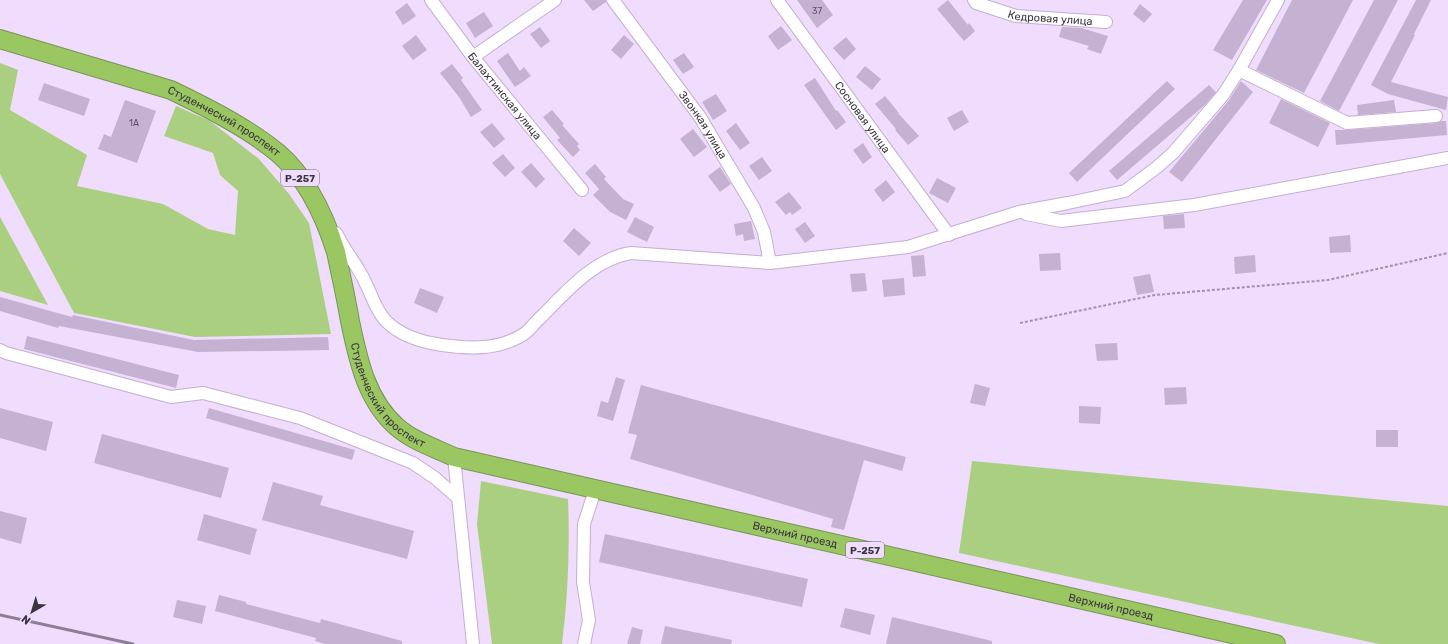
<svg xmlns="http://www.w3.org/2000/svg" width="1448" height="644" viewBox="0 0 1448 644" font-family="Rubik,sans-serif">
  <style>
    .green { fill: #abcf81 }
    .building { fill: #c5b1d1 }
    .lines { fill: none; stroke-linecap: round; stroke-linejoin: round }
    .minor-casing { stroke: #c3afd0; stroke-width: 14 }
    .highway-casing { stroke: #799356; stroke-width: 20 }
    .path { stroke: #a192ab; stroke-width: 2; stroke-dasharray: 3 2; stroke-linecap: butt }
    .minor { stroke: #fff; stroke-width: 12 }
    .highway { stroke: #9ac762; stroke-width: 18 }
    .rail { stroke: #8c7e94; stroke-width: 3 }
    .labels { text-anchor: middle; stroke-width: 3; stroke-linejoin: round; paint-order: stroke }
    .number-label { font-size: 9px; fill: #5e5264 }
    .shield { fill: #f0dcfd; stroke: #716679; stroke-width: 1 }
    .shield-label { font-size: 10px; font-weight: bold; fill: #3b3340 }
    .street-label { font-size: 11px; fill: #3b3340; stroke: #f0dcfd }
  </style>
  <rect width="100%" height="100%" fill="#f0dcfd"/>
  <!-- green -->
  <path class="green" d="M0 63 18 70 10 110 87 155 77 186 163 204 208 229 235 235 238 191 220 175 213 153 164 136 176 106 210 121 259 159 289 194 309 223 331 334 195 337 74 313 0 174Z
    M0 217 48 305 0 291Z
    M972 461 1448 506V644H1379L959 553Z
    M481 481 568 499C570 548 568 596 562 644H492L477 524Z"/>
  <!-- building -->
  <path class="building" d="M584 0H606V2L593 11Z
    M797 0H822L833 15 817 28Z
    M948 0 968 25 969 23 975 31 964 41 937 9Z
    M1243 0H1267L1232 60 1213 50Z
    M1292 0H1353L1304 93 1256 70Z
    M1374 0H1398L1339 111 1320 101Z
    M1416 0H1431L1414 34 1415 35 1391 82 1448 97 1446 110 1388 94 1371 85Z
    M407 3 416 16 403 25 395 12Z
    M1140 4 1152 14 1144 23 1133 14Z
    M484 12 493 26 475 38 466 23Z
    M781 26 792 40 778 50 768 36Z
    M540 27 550 41 541 48 530 34Z
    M1062 27 1081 28 1108 36 1101 54 1087 49 1089 46 1059 37Z
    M416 35 427 50 413 60 402 46Z
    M624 35 634 44 621 59 611 50Z
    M846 37 856 49 844 60 833 48Z
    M508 53 520 71 524 67 531 76 515 87 497 61Z
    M684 53 694 67 683 74 673 60Z
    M452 64 463 78 461 80 482 110 471 117 459 97 440 73Z
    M865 66 881 79 872 90 856 77Z
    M815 78 836 111 837 110 846 122 836 130 804 85Z
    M1167 81 1175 89 1077 182 1069 173Z
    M1241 81 1253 92 1182 182 1169 172 1229 100Z
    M44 83 90 99 84 116 38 100Z
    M1209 85 1216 92 1206 104 1117 180 1109 171Z
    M716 94 727 111 713 120 702 102Z
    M885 96 899 113H898L919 136 908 145 895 130 896 129 875 104Z
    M1281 99 1330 123 1318 147 1269 123Z
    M125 100 156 111 137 163 98 149 104 134 111 137Z
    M1394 100 1396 112 1358 115 1357 105Z
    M552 110 564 124 562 125 579 144 577 146 580 150 573 157 557 140 560 138 543 117Z
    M962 110 969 122 954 131 947 118Z
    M1441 121H1446L1447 135 1336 145 1335 130H1348L1437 123Z
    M492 123 505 139 494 148 480 132Z
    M736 123 750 143 740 150 726 131Z
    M693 129 707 147 694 157 680 139Z
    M863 143 872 157 863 164 853 150Z
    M503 154 515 168 505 177 492 163Z
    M762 157 772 171 759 180 749 166Z
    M531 163 545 179 536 188 521 172Z
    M595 164 606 177 604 179 623 199 634 204 626 220 610 212 593 195 599 189 585 173Z
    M720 167 731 184 720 192 708 176Z
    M937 178 956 188 948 203 929 193Z
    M886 180 895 192 883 202 874 190Z
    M789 192 802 208 792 215 790 212 786 215 775 202Z
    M1184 214 1185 228 1164 229 1163 216Z
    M635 217 654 227 647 242 627 232Z
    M751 221 755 239 744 241 743 234 736 236 734 224Z
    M805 222 815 236 805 243 795 229Z
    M574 228 591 243 579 256 563 241Z
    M1350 235 1351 252 1330 253 1329 237Z
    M1060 253 1061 270 1040 271 1039 254Z
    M924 255 926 276 913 277 911 256Z
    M1255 255 1256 272 1235 274 1234 257Z
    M865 273 867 291 852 292 850 274Z
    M1150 274 1154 292 1137 295 1133 277Z
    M904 278 905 295 884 297 882 280Z
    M420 288 444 297 437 313 414 303Z
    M0 297 72 317 73 315 194 340 328 337 329 350 198 352 59 326 58 328 0 311Z
    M27 336 179 375 176 388 24 349Z
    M1117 343 1118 360 1097 361 1095 344Z
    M616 377 625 380 613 421 597 416 601 401 608 403Z
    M975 384 990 388 985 406 970 403Z
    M641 385 906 457 902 471 864 460 844 530 831 527 833 519 630 459 637 435 628 433Z
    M1186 387 1187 404 1165 405 1164 388Z
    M1079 406 1101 407 1100 424 1079 423Z
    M0 408 53 422 46 451 0 438Z
    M209 408 355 450 352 460 206 418Z
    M1376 430H1398V447H1376Z
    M102 434 229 468 221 498 94 463Z
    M273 482 323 496 320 505 414 531 407 559 262 520Z
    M0 511 27 518 21 544 0 538Z
    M204 514 257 529 250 555 197 540Z
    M605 534 808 579 802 607 599 562Z
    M219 595 246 602V604L320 623 321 619 402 641V644H325L315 641 316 638 215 611Z
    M177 600 206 606 202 624 173 617Z
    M845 608 875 615 870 635 840 627Z
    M892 617 992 641V644H886Z
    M665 626 732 640 731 644H661Z
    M632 627 643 630 640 644H627Z"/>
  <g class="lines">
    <defs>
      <g id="minor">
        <path id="s1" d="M431 0 473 57 582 190"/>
        <path id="s2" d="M613 0 700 117 754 208 764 232 770 263"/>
        <path id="s3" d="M777 0 949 235"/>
        <path id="s4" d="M974 0 976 3 1016 16 1106 22"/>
        <path d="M473 57 555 0"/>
        <path d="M1239 70 1278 0"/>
        <path d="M1026 214 1061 221 1194 205 1448 158"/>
        <path d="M336 233C339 238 342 244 345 249 352 260 360 270 365 282 372 295 375 309 385 320 400 336 421 342 442 345 470 349 499 350 524 334 530 330 535 322 541 317 565 293 595 258 631 253L770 263 908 247 1019 212 1068 203 1125 191 1156 168 1173 153 1223 95 1239 70 1347 123 1436 116"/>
        <path d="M0 350 6 353 171 397 203 393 300 418 413 463 435 478 458 498"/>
        <path d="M454 457 473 644"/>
        <path d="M584 644 589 620 583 582 584 524 595 490"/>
      </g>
      <g id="highway">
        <path id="s5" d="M0 39 171 90C206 107 248 128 278 153 307 178 325 217 336 252 341 275 346 298 350 321 358 359 366 400 397 427 413 441 435 448 454 457L1276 644"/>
      </g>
    </defs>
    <!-- minor casing -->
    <use href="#minor" class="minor-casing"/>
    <!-- highway casing -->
    <use href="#highway" class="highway-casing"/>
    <!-- path -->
    <path class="path" d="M1020 323 1155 295 1328 280 1448 253"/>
    <!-- minor -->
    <use href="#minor" class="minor"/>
    <!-- highway -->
    <use href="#highway" class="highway"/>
    <!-- rail -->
    <path class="rail" d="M0 615 133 644"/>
  </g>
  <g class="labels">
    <!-- number labels -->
    <g class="number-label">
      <text x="817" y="14">37</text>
      <text x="134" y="126">1А</text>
    </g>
    <!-- shield labels -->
    <g class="shield">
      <rect x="281" y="170" width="38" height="16" rx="3"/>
      <rect x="846" y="542" width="38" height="16" rx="3"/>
    </g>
    <g class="shield-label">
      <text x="300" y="182">Р-257</text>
      <text x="865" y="554">Р-257</text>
    </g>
    <!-- street labels -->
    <g class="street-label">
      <text dy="4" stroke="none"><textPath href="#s4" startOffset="80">Кедровая улица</textPath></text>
      <text dy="4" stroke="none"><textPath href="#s1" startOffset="121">Балахтинская улица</textPath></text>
      <text dy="4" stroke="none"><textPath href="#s3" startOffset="145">Сосновая улица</textPath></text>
      <text dy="4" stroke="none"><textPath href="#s5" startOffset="240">Студенческий проспект</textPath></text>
      <text dy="4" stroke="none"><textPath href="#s2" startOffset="154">Звонкая улица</textPath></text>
      <text dy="4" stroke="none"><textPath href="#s5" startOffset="576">Студенческий проспект</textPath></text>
      <text dy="4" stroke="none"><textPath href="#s5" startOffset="1022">Верхний проезд</textPath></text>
      <text dy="4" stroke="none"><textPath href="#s5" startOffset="1346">Верхний проезд</textPath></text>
    </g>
  </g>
  <!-- north arrow -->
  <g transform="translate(32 612) rotate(218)" stroke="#f0dcfd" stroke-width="3" paint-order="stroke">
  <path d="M0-3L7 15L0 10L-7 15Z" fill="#3b3340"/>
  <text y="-6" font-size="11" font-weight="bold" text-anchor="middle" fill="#3b3340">N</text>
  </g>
</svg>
